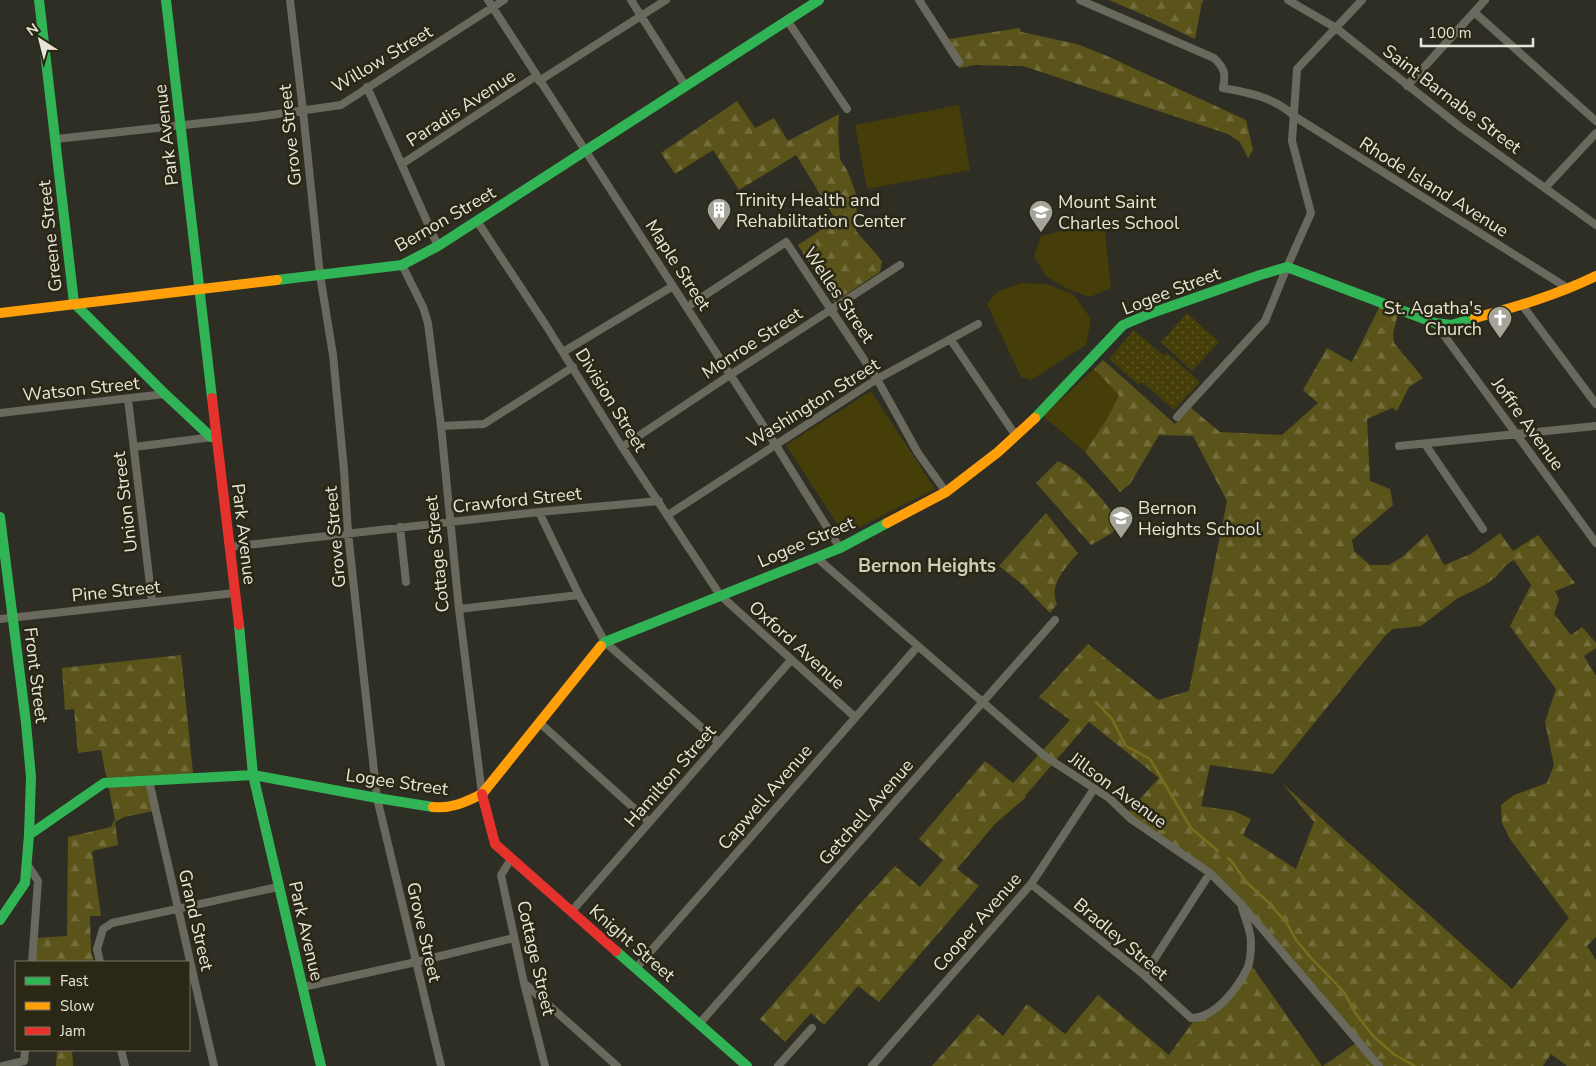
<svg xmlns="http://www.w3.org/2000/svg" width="1596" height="1066" viewBox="0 0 1596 1066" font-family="'Nunito Sans',sans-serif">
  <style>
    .grass { fill: #453e08 }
    .forest { fill: url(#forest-firs); fill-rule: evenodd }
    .park { fill: url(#park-dots) }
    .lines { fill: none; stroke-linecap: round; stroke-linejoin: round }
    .stream { stroke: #796e1e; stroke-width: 2.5 }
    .street { stroke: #6a695e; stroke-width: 8 }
    .fast { stroke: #30b455; stroke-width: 10 }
    .slow { stroke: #ff9f0a; stroke-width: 10 }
    .jam { stroke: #e5322d; stroke-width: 10 }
    .labels { text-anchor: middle; stroke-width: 5; stroke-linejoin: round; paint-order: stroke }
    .street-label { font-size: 18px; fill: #e6e5d9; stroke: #2a2715 }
    .poi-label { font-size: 18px; fill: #e6e5d9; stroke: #2a2715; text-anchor: start }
    .neighbourhood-label { font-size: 19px; font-weight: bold; fill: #cfcdb6; stroke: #2a2715 }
  </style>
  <defs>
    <pattern id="forest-firs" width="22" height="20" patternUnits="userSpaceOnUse" patternTransform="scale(1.25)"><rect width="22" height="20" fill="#5b541a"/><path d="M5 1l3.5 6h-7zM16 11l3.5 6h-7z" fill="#736c3b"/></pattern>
    <pattern id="park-dots" width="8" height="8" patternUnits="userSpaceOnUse" patternTransform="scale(1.25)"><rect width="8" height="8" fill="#453e08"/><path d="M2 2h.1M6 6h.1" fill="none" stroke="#605a2b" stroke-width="1.8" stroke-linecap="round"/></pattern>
  </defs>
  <rect width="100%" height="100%" fill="#2f2e24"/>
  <!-- grass -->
  <path class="grass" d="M959 105 970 170 867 189 855 125Z
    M1099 222 1104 225 1111 288 1090 297 1067 289 1046 276 1034 256 1041 236Z
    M1021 283 1047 284 1074 295 1091 319 1086 345 1031 380 1021 377 987 304 997 292Z
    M1094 369 1119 395 1107 419 1085 452 1043 416Z
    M871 391 935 489 844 535 786 445Z"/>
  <!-- forest -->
  <path class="forest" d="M1109 0H1108H1204L1202 2 1195 39 1151 18Z
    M1020 28 1021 32 1077 44 1107 56 1246 120 1253 150 1248 158 1240 142 1228 134 1023 66 975 65 959 68 942 40Z
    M737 101 755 128 774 118 788 141 839 114 838 129 840 159 848 172 857 197 856 231 882 261 880 272 834 302 798 245 836 220 796 155 739 190 713 150 675 174 661 153Z
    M1380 306 1398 314 1393 333 1394 343 1423 378 1409 387 1397 411 1392 408 1367 419 1370 481 1390 489 1393 505 1352 540 1354 551 1370 565H1389L1402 557 1427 534 1444 565 1471 554 1500 533 1513 551 1538 535 1575 583 1555 591 1559 600 1554 614 1571 635 1582 627 1596 643V648L1584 656 1596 676V937L1587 946 1596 960V1066H1567L1551 1054 1543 1066H1323L1359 1041 1229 888 1127 813 1159 778 1089 722 1025 796 1026 797 994 825 957 869 979 886 879 1002 858 986 824 1025 811 1013 785 1042 760 1019 858 906 895 866 920 887 943 860 919 839 985 761 1013 783 1070 720 1039 697 1088 644 1158 700 1189 691 1227 501 1193 436 1159 435 1130 484 1120 492 1085 452 1107 419 1119 395 1094 369 1103 360 1175 424 1191 408 1220 432 1282 435 1318 403 1303 390 1327 348 1352 362ZM1514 560 1531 585 1510 626 1556 689 1545 722 1554 765 1547 783 1514 795 1501 805 1502 823 1510 839 1569 918 1512 989 1283 784 1314 822 1296 869 1243 835 1251 819 1234 811 1201 806 1210 765 1273 774 1384 637 1393 629 1421 626 1458 598 1483 586 1496 577 1506 565Z
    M1058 461C1079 469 1108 504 1119 524L1112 533 1091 545 1036 483Z
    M1046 513 1078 553C1067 566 1048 585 1057 604L1050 613 1023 585 999 566Z
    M181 655 193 773 151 777 158 810 124 817 115 822 118 845 92 851 101 916H90L91 951 94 962H34L36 938 67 936 68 837 111 827 115 819 101 750 78 753 74 709 65 710 62 668Z
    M1247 959 1322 1066H932L978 1014 1003 1036 1027 1004 1065 1034 1098 995 1169 1055 1195 1019 1222 1003 1241 975Z
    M57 1050H72L73 1066H56Z"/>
  <!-- park -->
  <path class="park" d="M1187 313 1219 342 1192 371 1161 342Z
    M1134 330 1164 356 1167 353 1200 382 1174 410 1142 382 1139 385 1109 359Z"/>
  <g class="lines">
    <!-- stream -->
    <path class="stream" d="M1096 702 1112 719 1126 746 1150 759 1191 828 1218 851
      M1228 858 1232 862 1247 883 1266 900 1287 923 1296 940 1312 959 1344 992 1356 1014 1374 1037 1395 1055 1415 1066"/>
    <!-- street -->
    <path class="street" d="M290 0 303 111 320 275 333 355 344 470 348 533 377 798 441 1066
      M488 0 775 444 840 548
      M631 0 686 87
      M919 0 959 62
      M1080 0 1214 58C1225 69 1226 73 1223 88 1247 92 1276 98 1294 116L1569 289
      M1288 0 1336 28 1459 126 1596 225
      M1474 12 1596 121
      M787 20 847 109
      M539 81 666 0
      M1407 86 1485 0
      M367 87 438 246
      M56 139 257 117 341 105 504 0
      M402 164 536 76
      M1545 188 1596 133
      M477 221 545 324 622 447 720 595 855 717
      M402 265 423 307 428 323 441 426 459 609 482 794
      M1522 305 1596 404
      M687 307 786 242 877 379 918 453 946 492
      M1435 323 1596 543
      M951 340 1016 436
      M563 352 673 286
      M128 399 152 602
      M0 413 165 394
      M1177 417 1265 321 1287 267 1311 213 1292 141 1297 69 1362 0
      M441 426 484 424 573 367
      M1425 444 1483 529
      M1399 446 1596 426
      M134 447 213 437
      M622 447 730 375 900 265
      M539 512 579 595 605 642 719 743
      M668 515 877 379 978 324
      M400 527 406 582
      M230 547 539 512 659 501
      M817 558 918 646 1046 757 1109 798 1131 819 1210 873 1241 904 1379 1066
      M459 609 579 595
      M0 619 235 593
      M540 723 649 822
      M149 781 214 1066
      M511 859 501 875 524 983 545 1066
      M27 864 38 881 32 962
      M1031 884 1144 975 1191 1018C1215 1018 1237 989 1247 969 1250 963 1251 949 1251 942 1251 931 1245 918 1242 908
      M571 912 791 660
      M100 962 97 949 103 929 112 923 278 887
      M636 968 918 646
      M1144 975 1210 873
      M524 983 617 1066
      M303 987 416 962 514 938
      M699 1024 1055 620
      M121 1050 125 1066
      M3 1066 24 1061 25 1050
      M778 1066 812 1028
      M872 1066 1031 884 1094 789"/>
    <!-- fast -->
    <path class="fast" d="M39 0 74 303 165 394 211 437
      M166 0 212 398
      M277 280 402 265 438 246 819 0
      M1035 418 1123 325 1149 314 1260 275 1287 267 1435 323 1451 325 1475 318
      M0 517 26 723 31 777 29 835 25 883 0 920
      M239 625 253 775 321 1066
      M601 646 605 642 840 548 887 523
      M29 835 104 783 253 775 377 798 433 807
      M616 951 747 1066"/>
    <!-- slow -->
    <path class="slow" d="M0 313 277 280
      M1475 318C1516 307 1557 295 1596 276
      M887 523 946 492 998 452 1035 418
      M433 807C452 809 465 802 482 794L601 646"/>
    <!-- jam -->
    <path class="jam" d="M212 398 239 625
      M482 794 495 844 616 951"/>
  </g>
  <!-- icons -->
  <defs>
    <symbol id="building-pin" viewBox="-11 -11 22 30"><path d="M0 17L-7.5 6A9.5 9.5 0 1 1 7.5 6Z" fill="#a6a59a" stroke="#2a2715"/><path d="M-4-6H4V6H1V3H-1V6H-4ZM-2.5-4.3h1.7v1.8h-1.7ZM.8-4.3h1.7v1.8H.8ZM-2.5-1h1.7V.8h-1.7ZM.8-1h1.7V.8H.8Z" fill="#fff"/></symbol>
    <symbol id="school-pin" viewBox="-11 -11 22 30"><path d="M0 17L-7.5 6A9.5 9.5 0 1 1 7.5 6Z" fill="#a6a59a" stroke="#2a2715"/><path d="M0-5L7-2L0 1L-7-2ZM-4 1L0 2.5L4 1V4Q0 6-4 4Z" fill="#fff"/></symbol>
    <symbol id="church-pin" viewBox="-11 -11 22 30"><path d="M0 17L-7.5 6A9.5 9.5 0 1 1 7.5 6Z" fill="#a6a59a" stroke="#2a2715"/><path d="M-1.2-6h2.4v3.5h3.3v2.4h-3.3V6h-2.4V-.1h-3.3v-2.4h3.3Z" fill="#fff"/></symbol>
  </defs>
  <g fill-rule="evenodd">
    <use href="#building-pin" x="705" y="196" width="28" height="38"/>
    <use href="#school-pin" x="1027" y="198" width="28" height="38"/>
    <use href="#church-pin" x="1486" y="304" width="28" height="38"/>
    <use href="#school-pin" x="1107" y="504" width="28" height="38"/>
  </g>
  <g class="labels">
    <!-- street labels -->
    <g class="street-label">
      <text transform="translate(382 59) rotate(-31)" y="6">Willow Street</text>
      <text transform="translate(1452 99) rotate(37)" y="6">Saint Barnabe Street</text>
      <text transform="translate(461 108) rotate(-33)" y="6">Paradis Avenue</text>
      <text transform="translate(166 135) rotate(-97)" y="6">Park Avenue</text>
      <text transform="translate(290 135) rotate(-96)" y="6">Grove Street</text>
      <text transform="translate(1434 187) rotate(32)" y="6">Rhode Island Avenue</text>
      <text transform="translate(445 219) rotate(-30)" y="6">Bernon Street</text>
      <text transform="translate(50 236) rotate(-96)" y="6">Greene Street</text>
      <text transform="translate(678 265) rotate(57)" y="6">Maple Street</text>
      <text transform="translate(1171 291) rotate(-21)" y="6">Logee Street</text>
      <text transform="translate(839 295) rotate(56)" y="6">Welles Street</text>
      <text transform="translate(752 343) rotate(-33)" y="6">Monroe Street</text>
      <text transform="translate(81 389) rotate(-6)" y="6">Watson Street</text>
      <text transform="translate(611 400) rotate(58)" y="6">Division Street</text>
      <text transform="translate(813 403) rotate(-32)" y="6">Washington Street</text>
      <text transform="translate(1528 424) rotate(54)" y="6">Joffre Avenue</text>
      <text transform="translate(517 500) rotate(-6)" y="6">Crawford Street</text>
      <text transform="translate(125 502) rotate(-97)" y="6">Union Street</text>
      <text transform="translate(244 534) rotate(83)" y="6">Park Avenue</text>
      <text transform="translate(335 537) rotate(-95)" y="6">Grove Street</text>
      <text transform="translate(806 542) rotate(-23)" y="6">Logee Street</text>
      <text transform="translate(437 554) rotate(-96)" y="6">Cottage Street</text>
      <text transform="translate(116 591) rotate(-6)" y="6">Pine Street</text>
      <text transform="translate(797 645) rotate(42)" y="6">Oxford Avenue</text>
      <text transform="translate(36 675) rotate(83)" y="6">Front Street</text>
      <text transform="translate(670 776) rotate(-49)" y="6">Hamilton Street</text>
      <text transform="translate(397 782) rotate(8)" y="6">Logee Street</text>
      <text transform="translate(1118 790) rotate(36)" y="6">Jillson Avenue</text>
      <text transform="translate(765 797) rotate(-49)" y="6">Capwell Avenue</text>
      <text transform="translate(866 812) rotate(-49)" y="6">Getchell Avenue</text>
      <text transform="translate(196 920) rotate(77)" y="6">Grand Street</text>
      <text transform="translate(977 922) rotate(-49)" y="6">Cooper Avenue</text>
      <text transform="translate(306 931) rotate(77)" y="6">Park Avenue</text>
      <text transform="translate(424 932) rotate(77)" y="6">Grove Street</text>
      <text transform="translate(1121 939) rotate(40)" y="6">Bradley Street</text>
      <text transform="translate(632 943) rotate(41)" y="6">Knight Street</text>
      <text transform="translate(536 958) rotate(77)" y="6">Cottage Street</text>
    </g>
    <!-- poi labels -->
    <g class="poi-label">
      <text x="736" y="206">Trinity Health and<tspan x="736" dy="21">Rehabilitation Center</tspan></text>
      <text x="1058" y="208">Mount Saint<tspan x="1058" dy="21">Charles School</tspan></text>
      <text x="1482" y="314" text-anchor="end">St. Agatha's<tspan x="1482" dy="21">Church</tspan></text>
      <text x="1138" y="514">Bernon<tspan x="1138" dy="21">Heights School</tspan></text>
    </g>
    <!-- neighbourhood labels -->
    <g class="neighbourhood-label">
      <text x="927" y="572">Bernon Heights</text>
    </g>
  </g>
  <!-- legend -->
  <rect x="15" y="961" width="175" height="90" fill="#2a2715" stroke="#757363"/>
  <rect x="25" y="977" width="25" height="8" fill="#30b455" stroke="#757363"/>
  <text x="60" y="986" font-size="15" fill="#e6e5d9">Fast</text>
  <rect x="25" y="1002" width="25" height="8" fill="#ff9f0a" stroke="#757363"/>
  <text x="60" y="1011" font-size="15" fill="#e6e5d9">Slow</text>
  <rect x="25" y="1027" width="25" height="8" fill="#e5322d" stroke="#757363"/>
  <text x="60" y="1036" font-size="15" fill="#e6e5d9">Jam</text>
  <!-- north arrow -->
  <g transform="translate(40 40) rotate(324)" stroke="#2a2715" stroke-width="4" paint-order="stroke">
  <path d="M0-4L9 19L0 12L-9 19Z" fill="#e6e5d9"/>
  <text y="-8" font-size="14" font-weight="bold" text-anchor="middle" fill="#e6e5d9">N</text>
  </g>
  <!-- scale -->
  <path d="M1421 38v8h112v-8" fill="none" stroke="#e6e5d9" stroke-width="2.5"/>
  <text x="1428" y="38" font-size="15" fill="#e6e5d9" stroke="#2a2715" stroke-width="4" paint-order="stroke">100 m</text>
</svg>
